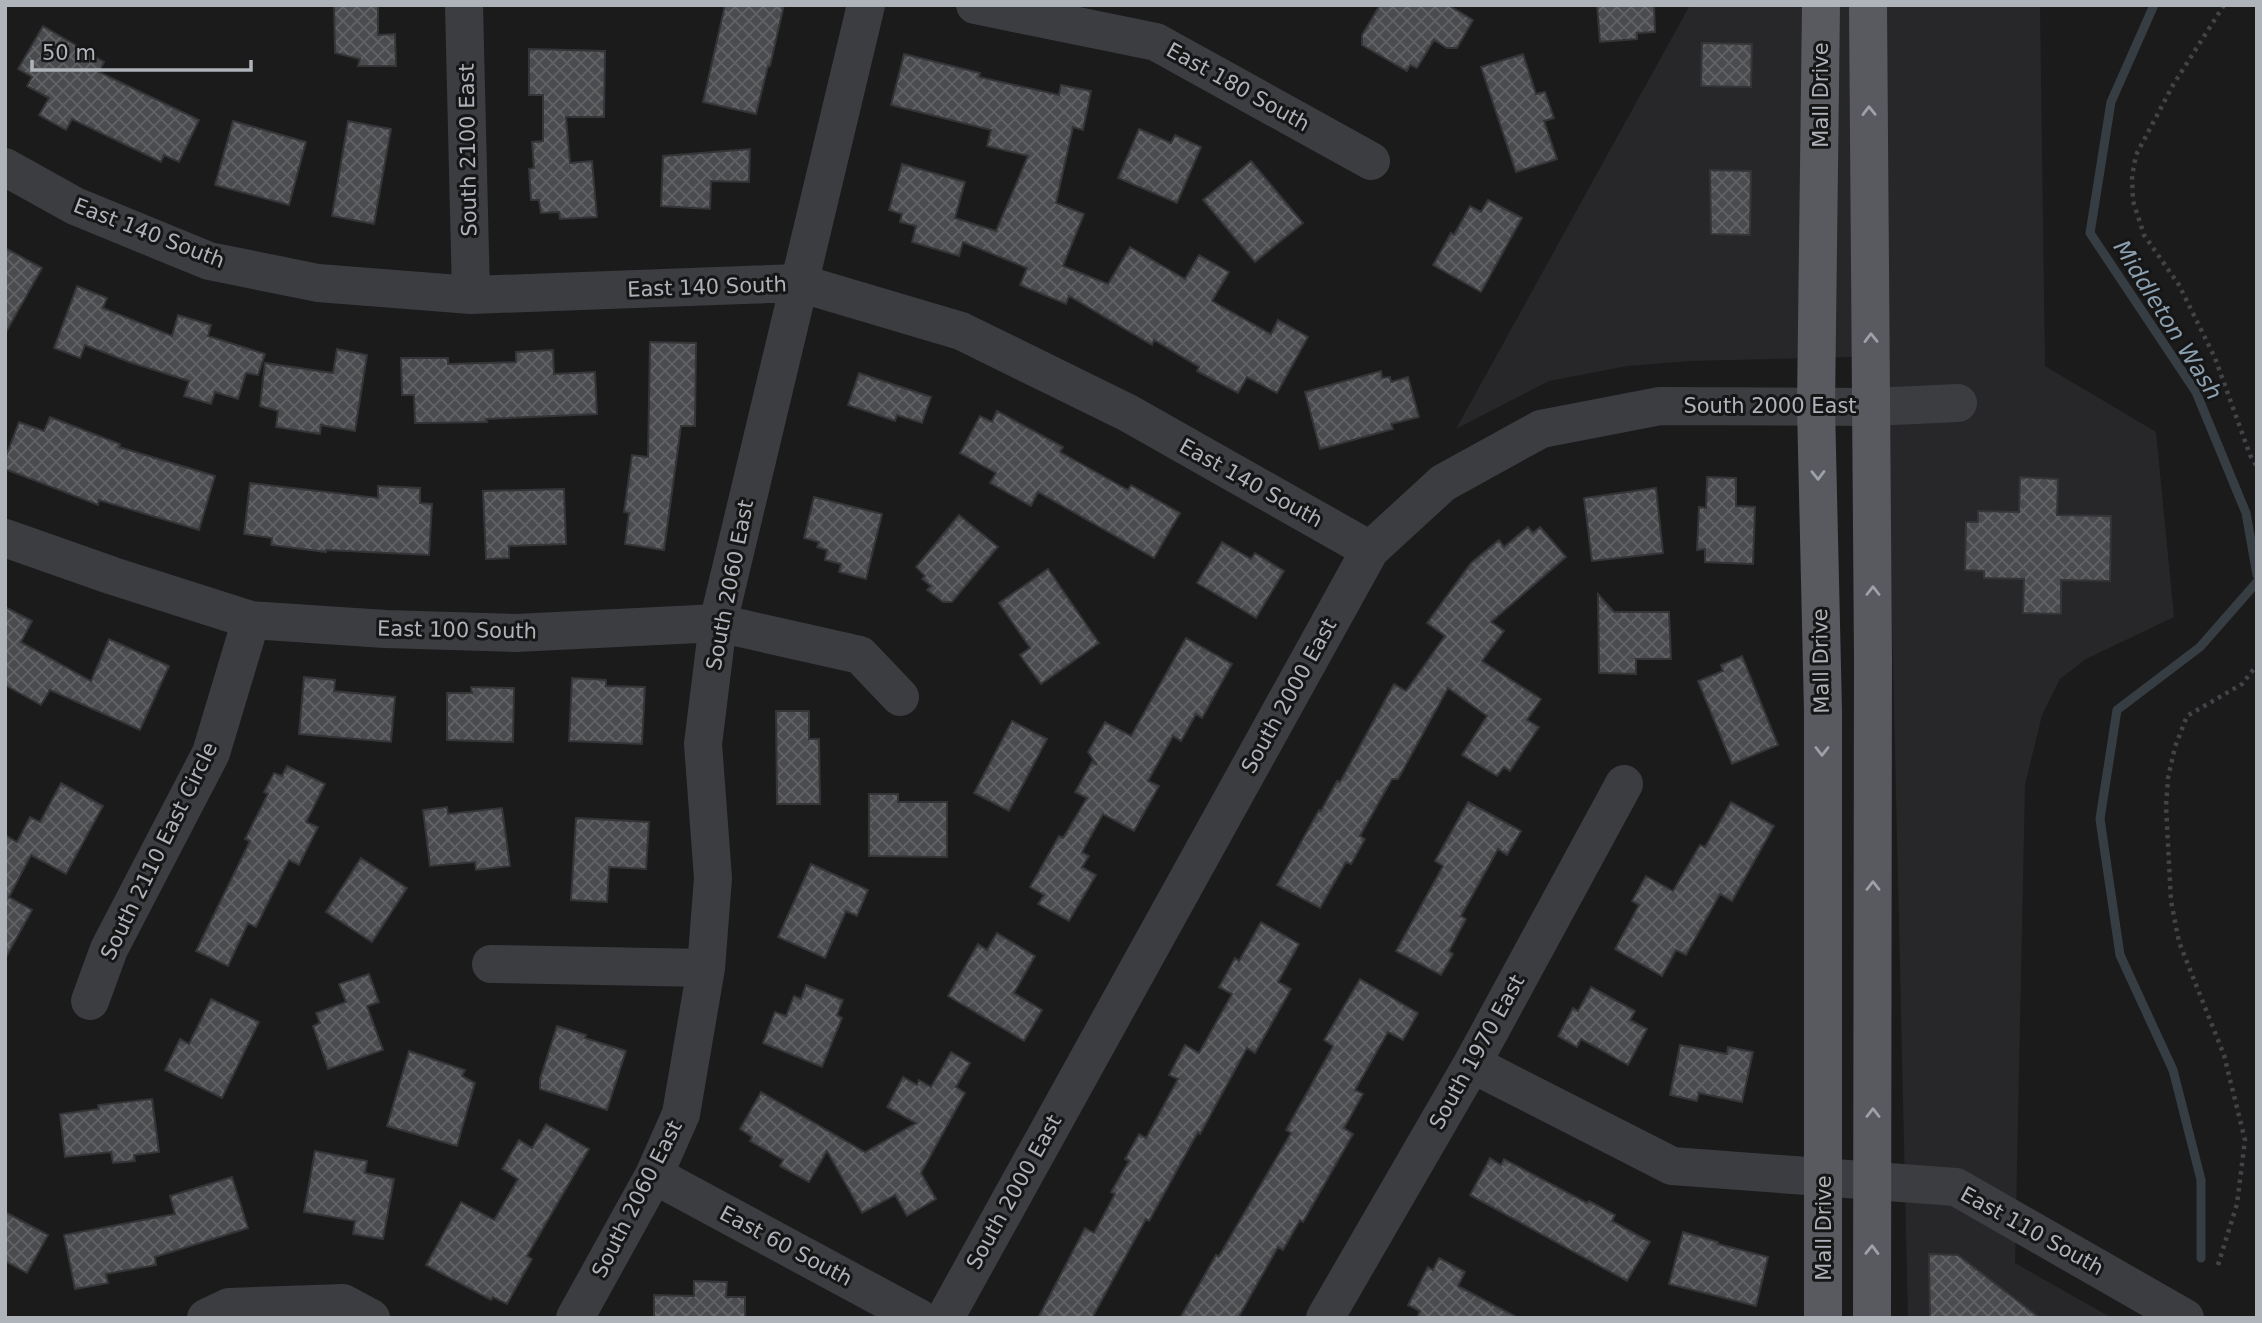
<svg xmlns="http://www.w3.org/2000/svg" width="2262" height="1323" viewBox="0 0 2262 1323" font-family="'DejaVu Sans',sans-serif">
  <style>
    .built { fill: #272729 }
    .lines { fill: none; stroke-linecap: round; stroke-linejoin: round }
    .stream { stroke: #363e44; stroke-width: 9 }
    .building { fill: url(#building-cross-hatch); stroke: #353538; stroke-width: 2 }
    .path { stroke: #424448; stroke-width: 4.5; stroke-dasharray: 3.5 5; stroke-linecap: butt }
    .minor { stroke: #3c3d41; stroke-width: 38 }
    .major { stroke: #585a60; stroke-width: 38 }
    .oneway { stroke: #9ea1a8 }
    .labels { text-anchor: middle; stroke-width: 6; stroke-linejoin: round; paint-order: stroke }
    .street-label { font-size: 21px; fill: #afb3ba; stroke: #161617 }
    .water-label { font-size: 23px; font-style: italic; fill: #8ba0b0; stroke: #161617 }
  </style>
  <defs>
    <pattern id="building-cross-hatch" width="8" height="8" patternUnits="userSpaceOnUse" patternTransform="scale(1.75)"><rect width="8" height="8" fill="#4a4b4e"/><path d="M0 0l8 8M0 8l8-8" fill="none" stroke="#626365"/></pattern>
  </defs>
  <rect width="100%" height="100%" fill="#1b1b1c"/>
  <!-- built -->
  <path class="built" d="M1690 5H2040L2045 366 2156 432 2174 617 2086 659 2060 679 2042 715 2025 785 2015 1263 2112 1318H1908L1886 356 1691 361 1627 366 1549 381 1456 429Z"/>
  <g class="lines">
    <!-- stream -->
    <path class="stream" d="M2154 5 2111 102 2090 233 2196 392 2246 513 2257 575
      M2201 1258V1180L2173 1070 2120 955 2100 819 2117 710 2200 647 2257 582"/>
  </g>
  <!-- building -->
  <path class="building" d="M334 5H378V35L395 34 396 66H358L360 59 335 53Z
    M725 5H784L770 66H768L756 114 703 102Z
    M1380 5H1448L1473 20 1457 48H1447L1434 40 1417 68 1410 65 1407 71 1362 45V35Z
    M1597 5H1654L1655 32 1637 33V39L1600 42Z
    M43 26 104 62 99 72 199 120 179 162 164 155 161 162 72 119 66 130 39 115 49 98 27 86 32 77 18 69Z
    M1702 43 1752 44 1751 87 1701 86Z
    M529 49 605 51 604 117H566L570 163 592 161 597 217 560 219 559 212 541 213 539 200H531L529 169 534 168 532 142 543 141V95H529Z
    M904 54 980 73 979 77 1059 95 1061 85 1091 91 1083 130 1073 127 1056 203 1084 214 1063 266 1108 284 1130 247 1185 279 1199 255 1229 272 1212 301 1271 334 1278 320 1308 337 1277 393 1247 377 1238 393 1197 371 1199 367 1154 340 1152 345 1069 296 1066 304 1020 285 1027 268 963 242 959 256 912 242 916 226 900 222 902 214 889 210 902 164 965 182 955 218 996 231 1028 156 987 146 991 130 891 105Z
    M1523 54 1536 94 1545 92 1554 118 1544 121 1557 159 1516 172 1481 67Z
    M233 121 306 142 289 205 215 185Z
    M348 121 391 129 374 224 332 216Z
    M1139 129 1171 143 1175 135 1201 147 1177 203 1118 178Z
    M750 149 749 182 711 181 710 209 661 206 663 156Z
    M1251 161 1303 223 1255 262 1203 200Z
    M1710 170 1751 171 1750 235 1711 234Z
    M1488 200 1522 218 1481 292 1433 265 1451 233 1454 235 1470 206 1481 212Z
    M5 248 42 268 5 334Z
    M77 286 107 298 103 308 172 336 178 315 211 325 208 336 265 354 258 375 246 373 238 399 215 392 211 404 184 396 189 381 129 362 85 345 80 358 54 348Z
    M650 342 696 343 695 426H681L664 550 625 544 629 513 624 512 632 455 648 457Z
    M337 349 367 355 355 431 321 425 320 434 276 427 278 411 260 406 265 363 333 373Z
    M553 350 554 374 595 372 597 414 486 419 487 422 415 423 414 395H402L401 358H448V364L516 362V352Z
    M1381 371 1382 378 1390 377 1391 382 1408 377 1419 417 1391 424 1393 429 1320 449 1305 392Z
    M859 373 931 397 922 423 897 415 895 421 848 405Z
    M997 411 1063 447 1060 452 1128 490 1131 485 1180 513 1154 558 1038 492 1031 506 990 483 996 473 960 453 980 416 992 422Z
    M50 417 120 444 119 447 215 476 199 530 99 500 98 505 5 469V459L19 422 44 431Z
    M1707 477 1736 478V506L1755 507 1753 564 1705 562V549L1697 550 1699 507 1706 508Z
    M2020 477 2058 479 2057 515 2111 516 2110 581 2061 580V614L2023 613 2024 579 1984 578V571L1965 570 1966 522H1978V511L2019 512Z
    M250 483 378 498V486L420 488V503L432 504 429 555 326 550V552L271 545 272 538 244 534Z
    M1656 488 1663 553 1592 561 1584 498Z
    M564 489 566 544 509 546V558L486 559 483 491Z
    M814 497 882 514 866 579 839 572 841 564 825 560 827 550 817 547 819 542 804 538Z
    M959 515 998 547 952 602H943L927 590 931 586 922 579 925 576 916 567Z
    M1528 527 1533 533 1540 527 1566 557 1491 622 1504 631 1482 661 1541 699 1527 720 1539 727 1510 771 1504 767 1497 776 1462 755 1487 716 1448 688 1398 779H1392L1360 836 1365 839 1351 864 1346 862 1320 908 1277 885 1319 810 1321 811 1337 781 1340 782 1394 684 1406 691 1445 636 1427 623 1471 563 1499 540 1504 547Z
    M1222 542 1251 559 1255 553 1284 571 1256 618 1197 583Z
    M1048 569 1099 643 1041 684 1020 655 1030 648 999 603Z
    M1598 594 1614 612H1669L1671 659H1636V674L1599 673Z
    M5 607 32 621 21 642 91 681 109 639 169 666 140 730 50 690 41 705 5 685Z
    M1186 638 1232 664 1202 718 1196 714 1181 741 1173 736 1148 781 1159 786 1134 831 1103 814 1082 852 1089 856 1082 867 1096 875 1069 921 1038 904 1044 895 1030 887 1059 836 1063 838 1087 798 1075 792 1092 762 1097 765 1088 752 1105 722 1131 736Z
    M1742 656 1778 745 1732 764 1698 681 1723 671 1721 665Z
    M304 677 335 680 334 691 395 697 391 742 299 734Z
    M572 678 606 680V686L645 687 642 744 569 741Z
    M471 687 514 688 513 742 447 740V693H472Z
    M776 711H809V739H819L820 804H777Z
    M1012 721 1047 739 1009 811 974 793Z
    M287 766 325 784 306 822 318 827 299 865 289 860 256 927 248 923 228 966 196 951 250 841 245 839 268 794 264 792 274 773 282 776Z
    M61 783 103 806 66 874 31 855 9 897 32 910 5 959V835L17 842 30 817 40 822Z
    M869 794H898V802H947V857L869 856Z
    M1468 802 1521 831 1507 855 1498 849 1461 916 1466 919 1449 951 1453 954 1441 975 1396 951 1443 866 1435 861Z
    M1731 802 1774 826 1732 901 1720 894 1686 955 1676 950 1662 976 1615 949 1639 905 1632 901 1646 876 1673 891 1700 845 1705 847Z
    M447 807 448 814 502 808 510 866 476 870 475 862 430 866 423 810Z
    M576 818 649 822 646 869 609 867 607 902 571 900Z
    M361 858 407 888 372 942 326 912Z
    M811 864 868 890 857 916 846 911 825 958 778 937Z
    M1261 922 1299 944 1278 982 1291 989 1255 1053 1247 1048 1200 1134 1198 1132 1149 1221 1146 1219 1092 1318H1038L1085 1228 1094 1233 1115 1194 1111 1192 1129 1161 1125 1159 1139 1134 1146 1138 1178 1079 1169 1075 1185 1045 1199 1053 1232 994 1219 987 1235 958 1239 961Z
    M997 933 1035 956 1014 993 1042 1010 1024 1041 948 996 978 944 987 950Z
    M369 974 379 1002 367 1006 383 1050 328 1069 313 1026 320 1023 316 1013 346 1002 339 984Z
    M1360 979 1418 1013 1403 1040 1388 1032 1355 1090 1363 1094 1344 1128 1353 1134 1303 1222 1300 1220 1283 1250 1278 1247 1238 1318H1180L1216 1255 1219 1256 1291 1133 1286 1130 1333 1046 1324 1040Z
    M806 985 843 1000 837 1015 842 1018 822 1067 763 1043 775 1012 786 1016 794 996 801 999Z
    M1591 987 1635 1011 1630 1020 1647 1029 1628 1065 1581 1039 1577 1047 1558 1036 1573 1008 1578 1011Z
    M211 999 259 1022 222 1098 165 1070 180 1039 189 1044Z
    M557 1026 586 1035 585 1038 626 1051 607 1110 540 1089V1079Z
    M1680 1045 1727 1054 1728 1047 1753 1052 1742 1102 1699 1093 1697 1101 1670 1095Z
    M409 1051 465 1070 462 1076 475 1083 457 1146 387 1126Z
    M951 1052 970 1063 956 1087 965 1093 921 1173 936 1199 907 1216 895 1195 862 1213 827 1151 809 1182 780 1166 783 1160 750 1141 752 1137 740 1129 761 1092 865 1152 916 1123 887 1107 903 1077 917 1085 919 1080 931 1087Z
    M152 1099 159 1152 134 1155 135 1161 113 1163 111 1152 65 1157 60 1114 99 1109 98 1105Z
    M546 1124 589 1149 527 1256 532 1259 507 1304 493 1297 491 1300 426 1265 461 1202 494 1220 518 1179 502 1169 519 1140 532 1148Z
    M315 1151 367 1161 365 1173 394 1179 383 1239 353 1234 355 1221 304 1212Z
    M1490 1158 1501 1165 1504 1159 1587 1203 1589 1201 1615 1215 1612 1221 1650 1242 1627 1281 1470 1195Z
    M232 1177 248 1228 155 1257 156 1265 106 1274 108 1283 75 1289 64 1235 175 1214 170 1196Z
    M5 1212 48 1235 27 1273 5 1261Z
    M1683 1232 1718 1242V1244L1768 1257 1756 1306 1669 1284Z
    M1929 1254 1958 1255 2040 1318H1930Z
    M1439 1258 1465 1272 1458 1286 1518 1318H1417L1420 1311 1408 1305 1428 1267 1433 1270Z
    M694 1281 727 1282 726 1297H745V1318H654V1295L694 1296Z"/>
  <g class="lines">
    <!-- path -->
    <path class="path" d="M2224 5 2173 85 2136 155 2132 176 2133 201 2144 235 2179 285 2215 358 2250 455 2257 467
      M2218 1265 2237 1204 2245 1140 2224 1055 2179 942 2171 901 2166 806 2168 778 2175 747 2187 716 2242 684 2257 665"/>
    <!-- minor -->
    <path class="minor" d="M464 5 471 295
      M975 5 1156 42 1371 161
      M5 167 75 206 209 261 318 283 471 295 799 283 961 331 1128 413 1370 550
      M5 538 113 576 251 620 385 629 516 633 718 623 860 655 900 697
      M491 964 706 968
      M90 1001 109 949 211 753 251 620
      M1472 1064 1672 1166 1956 1187 2185 1318
      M654 1175 919 1318
      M206 1318 229 1307 343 1303 371 1318
      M575 1318 654 1175 681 1114 706 968 713 878 703 744 718 623 866 5
      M945 1318 1370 550 1443 483 1541 429 1660 406 1872 407 1958 403
      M1325 1318 1472 1064 1624 784"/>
    <!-- major -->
    <path class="major" d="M1821 5 1816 407 1823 711V1318
      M1868 5 1873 659 1872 1318"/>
  </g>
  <!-- one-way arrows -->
  <defs><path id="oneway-chevron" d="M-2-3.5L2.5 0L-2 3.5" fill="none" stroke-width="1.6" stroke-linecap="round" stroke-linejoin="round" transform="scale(1.75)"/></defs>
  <g class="oneway">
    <use href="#oneway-chevron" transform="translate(1869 111) rotate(-91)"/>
    <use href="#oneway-chevron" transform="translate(1871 338) rotate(-91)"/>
    <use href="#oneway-chevron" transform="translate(1818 475) rotate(89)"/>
    <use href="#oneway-chevron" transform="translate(1873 591) rotate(-90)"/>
    <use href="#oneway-chevron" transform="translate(1822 751) rotate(90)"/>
    <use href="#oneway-chevron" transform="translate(1873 886) rotate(-90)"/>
    <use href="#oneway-chevron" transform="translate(1873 1113) rotate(-90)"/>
    <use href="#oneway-chevron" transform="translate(1872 1250) rotate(-89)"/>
  </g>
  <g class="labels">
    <!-- street labels -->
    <g class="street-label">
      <text transform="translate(1238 87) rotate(29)" y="7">East 180 South</text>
      <text transform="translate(1821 95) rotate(-90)" y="7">Mall Drive</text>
      <text transform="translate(468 150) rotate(-91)" y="7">South 2100 East</text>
      <text transform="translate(149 233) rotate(21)" y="7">East 140 South</text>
      <text transform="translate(707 287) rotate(-2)" y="7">East 140 South</text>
      <text x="1770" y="413">South 2000 East</text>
      <text transform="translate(1251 483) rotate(29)" y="7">East 140 South</text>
      <text transform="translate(730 585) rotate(-79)" y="7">South 2060 East</text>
      <text transform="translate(457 630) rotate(1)" y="7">East 100 South</text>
      <text transform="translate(1821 661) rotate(-91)" y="7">Mall Drive</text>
      <text transform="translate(1289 696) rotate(-61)" y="7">South 2000 East</text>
      <text transform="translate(159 851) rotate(-64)" y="7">South 2110 East Circle</text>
      <text transform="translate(1477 1052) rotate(-61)" y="7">South 1970 East</text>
      <text transform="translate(1014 1192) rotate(-61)" y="7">South 2000 East</text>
      <text transform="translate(637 1199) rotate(-63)" y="7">South 2060 East</text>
      <text transform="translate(1824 1228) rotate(-90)" y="7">Mall Drive</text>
      <text transform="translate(2032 1231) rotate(29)" y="7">East 110 South</text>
      <text transform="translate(786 1246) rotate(28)" y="7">East 60 South</text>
    </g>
    <!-- water labels -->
    <g class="water-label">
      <text transform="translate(2168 320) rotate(58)" y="8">Middleton Wash</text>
    </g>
  </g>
  <!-- border -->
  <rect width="2262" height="1323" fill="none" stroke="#afb3ba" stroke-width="14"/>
  <!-- scale -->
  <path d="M32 60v10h219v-10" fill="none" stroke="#afb3ba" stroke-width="3.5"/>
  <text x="42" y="60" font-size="21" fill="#afb3ba" stroke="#161617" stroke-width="5" paint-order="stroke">50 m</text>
</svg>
